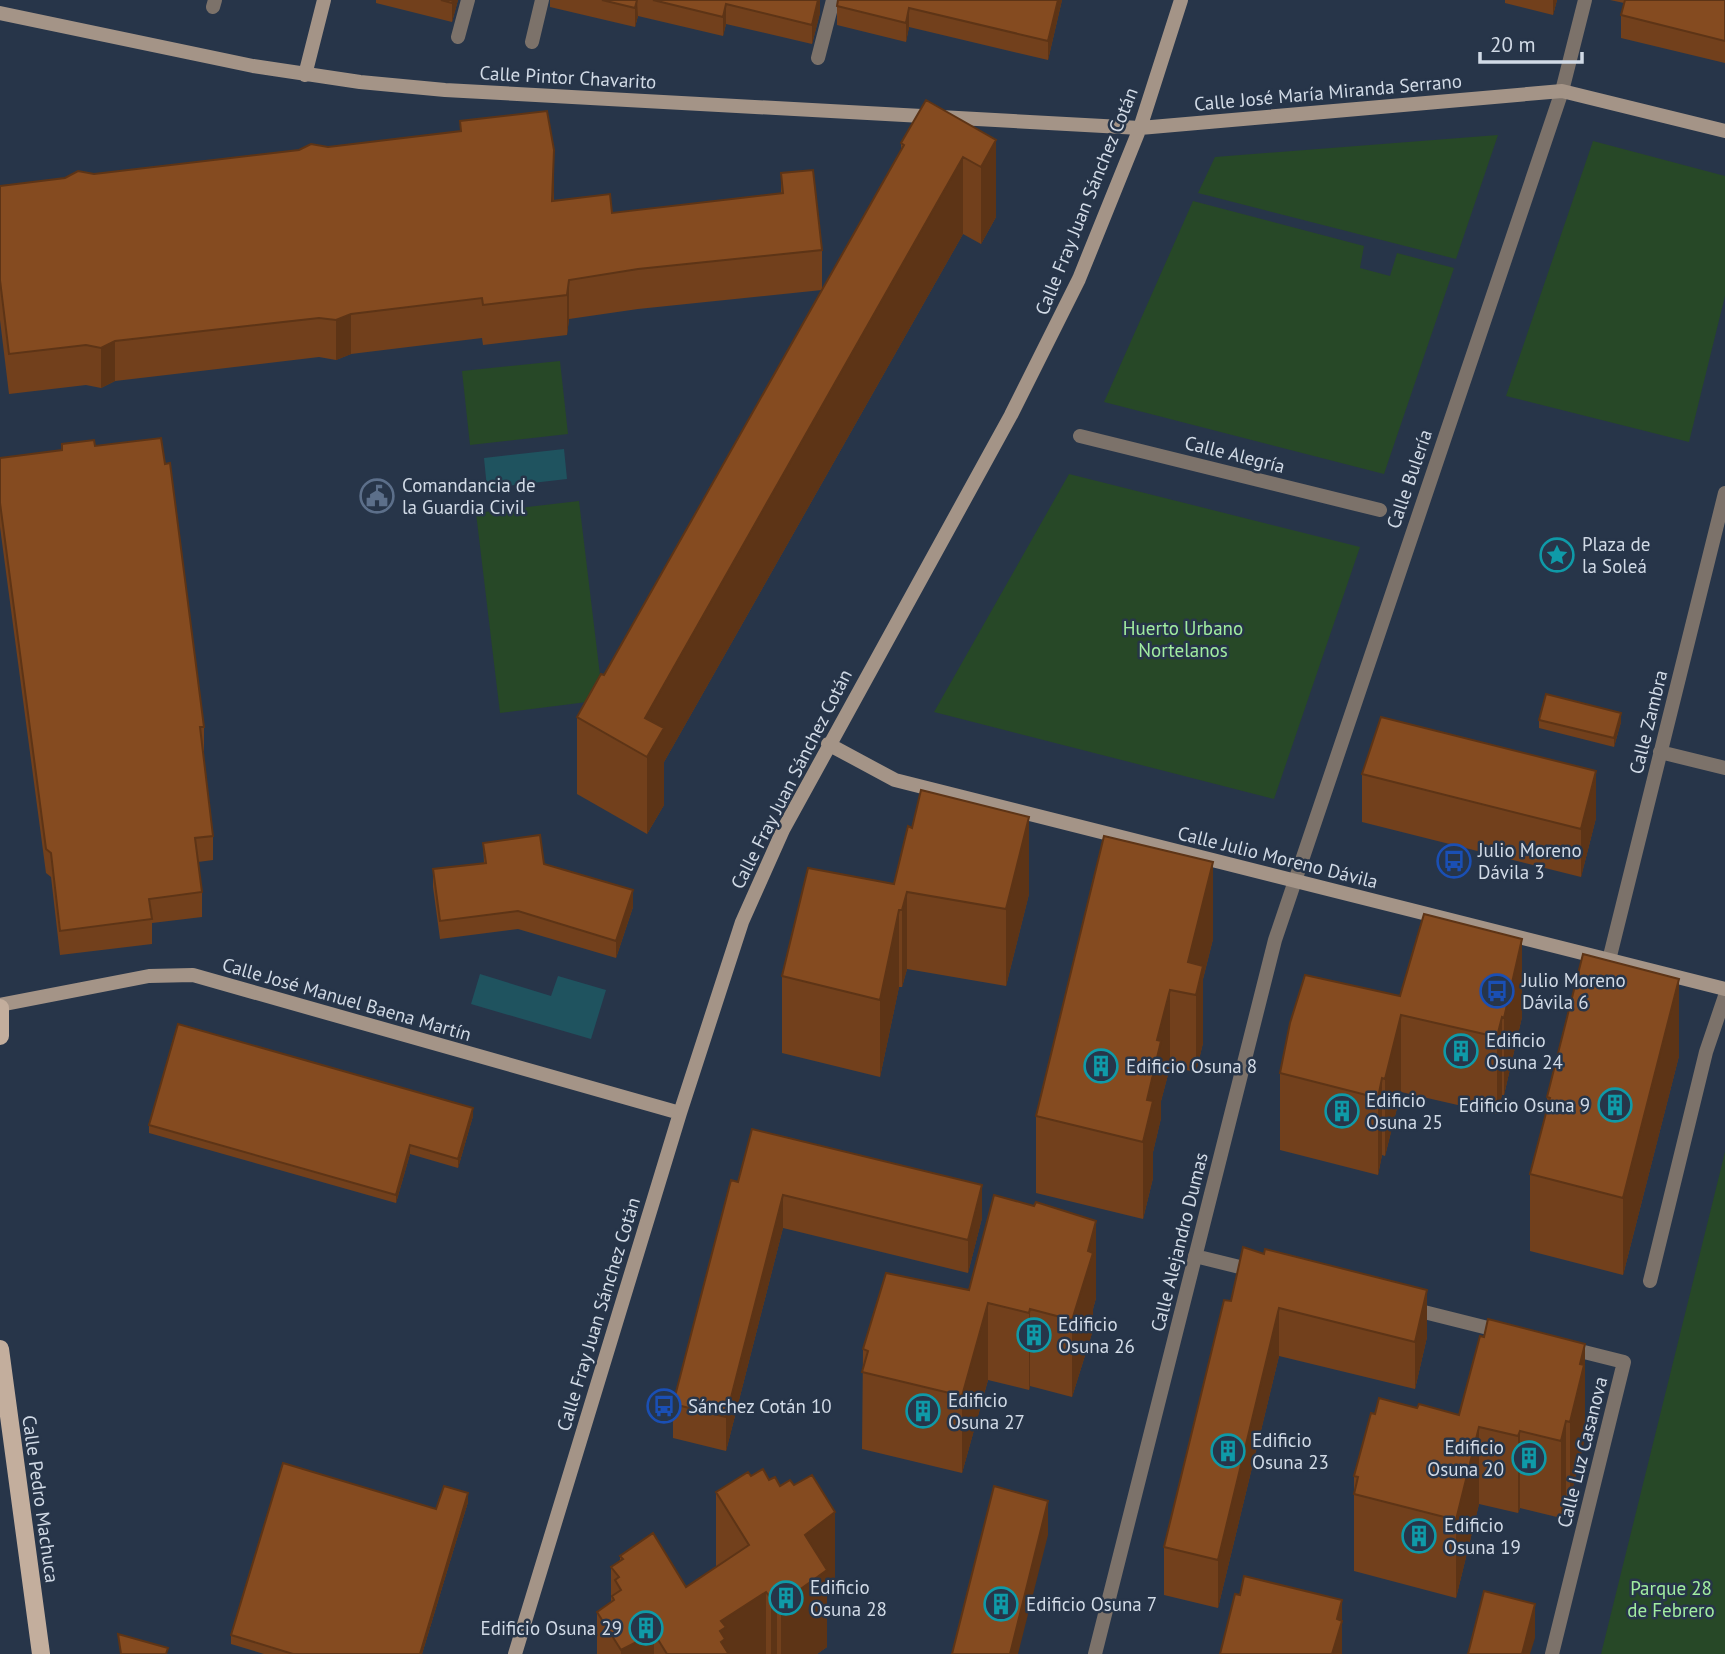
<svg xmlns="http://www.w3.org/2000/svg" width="1725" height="1654" viewBox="0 0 1725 1654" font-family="'PT Sans',sans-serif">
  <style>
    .green { fill: #274827 }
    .water { fill: #1f535f }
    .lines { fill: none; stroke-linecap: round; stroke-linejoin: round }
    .street { stroke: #7c726a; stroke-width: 14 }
    .secondary { stroke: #a49487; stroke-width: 14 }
    .primary { stroke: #c3ae9d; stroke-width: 18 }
    .wall { fill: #72401c }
    .shaded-wall { fill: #5d3416 }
    .building { fill: #854b20; stroke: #5d3416; stroke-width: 2 }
    .labels { text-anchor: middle; stroke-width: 5; stroke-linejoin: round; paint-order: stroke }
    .street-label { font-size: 19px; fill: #d1dae6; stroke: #273549 }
    .poi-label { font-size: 19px; fill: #d1dae6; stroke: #273549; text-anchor: start }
    .park-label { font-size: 19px; fill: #a1eca0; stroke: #273549 }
  </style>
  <rect width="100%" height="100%" fill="#273549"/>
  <!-- green -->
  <path class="green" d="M1498 135 1456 259 1198 193 1215 157Z
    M1593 141 1725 176V296L1689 442 1506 396Z
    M1193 201 1364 246 1360 268 1390 276 1397 253 1454 268 1384 474 1104 402Z
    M560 361 568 434 470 445 462 371Z
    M1069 474 1360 547 1274 799 934 712Z
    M579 501 603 700 500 713 476 513Z
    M1725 1152V1654H1601Z"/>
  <!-- water -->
  <path class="water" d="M564 449 567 479 487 488 484 458Z
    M480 974 551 996 558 976 606 990 591 1039 471 1004Z"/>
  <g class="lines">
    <!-- street -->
    <path class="street" d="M213 7 215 0
      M458 37 468 0
      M532 42 542 0
      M818 58 833 0
      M1080 436 1380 510
      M1660 752 1725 768
      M1609 960 1725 493
      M1195 1256 1256 1271
      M1650 1281 1706 1052 1725 996
      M1408 1308 1504 1332
      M1095 1654 1275 940 1562 91 1585 0
      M1552 1654 1624 1362 1568 1348"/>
    <!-- secondary -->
    <path class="secondary" d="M0 13 253 66 360 82 445 90 1140 128 1562 91 1725 131
      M305 75 324 0
      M828 744 895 780 1725 989
      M0 1005 149 976 193 975 680 1113
      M515 1654 680 1113 742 922 783 830 1011 415 1079 279 1140 128 1181 0"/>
    <!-- primary -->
    <path class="primary" d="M0 1008V1036
      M0 1349 41 1654"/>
  </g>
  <!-- wall -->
  <path class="wall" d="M376 0H458L452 22 376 3Z
    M550 0H820V13L812 44 726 24 723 36 638 16 635 27 550 7Z
    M838 0H1062L1048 60 909 27 906 42 837 25V6Z
    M1505 0H1557L1553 15 1505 3Z
    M1610 0H1725V63L1621 38V15L1624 3Z
    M460 121 554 190V201L612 213 781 193V173L822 250V290L901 152V143L996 140V217L981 244 963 234 664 762V805L647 834 577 794V717L604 675 822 290 638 309 569 319 567 335 483 345 482 338 351 354 336 360 319 357 115 381 101 388 86 385 9 394 0 320V186L460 131Z
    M95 446 204 727V751H202L213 836V860L198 862 202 892V917L152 923V944L60 955 51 877 46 873 0 527V458Z
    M1539 720 1621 722 1614 747 1539 728Z
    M1362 774 1596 818 1581 877 1362 822Z
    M483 843 544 864 633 907 616 958 518 929 440 939 433 887V869L484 863Z
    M894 884 1029 894 1006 986 907 969 902 987H899L880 1077 782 1053V976Z
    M1213 939 1203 979V1043L1196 1072 1170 1067 1161 1101V1118L1153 1152V1178L1143 1219 1036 1193V1116Z
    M1400 996 1522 1017 1504 1095H1502L1497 1114 1401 1092 1385 1156 1382 1155 1378 1175 1280 1150V1073Z
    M1679 1056 1623 1275 1530 1251V1174L1547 1110V1097Z
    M473 1116 458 1168 410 1154 396 1203 149 1133V1125Z
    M738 1182 982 1218 968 1273 783 1228 726 1451 673 1438V1404Z
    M1264 1254 1427 1337 1415 1389 1279 1356 1218 1608 1164 1595V1547L1231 1301Z
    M969 1290 1096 1298 1093 1309V1330L1072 1397 1030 1386 1029 1390 988 1380 962 1473 862 1449 863 1349Z
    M1417 1408 1459 1415 1585 1421 1584 1425V1442L1570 1499 1566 1498 1561 1518 1520 1508 1518 1513 1479 1504 1456 1598 1354 1571V1476L1375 1414Z
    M716 1492 835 1589 827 1596V1647L817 1654H597V1612L611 1602V1567L620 1560V1556L686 1587 716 1567Z
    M468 1502 422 1654H264L231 1644V1635L436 1509Z"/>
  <!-- shaded-wall -->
  <path class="shaded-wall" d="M453 0H458L452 22V3Z
    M637 0 638 16 635 27V8Z
    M818 0H820V13L812 44V25Z
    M1058 0H1062L1048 60V41Z
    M1553 0H1557L1553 15Z
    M726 4V24L723 36V17Z
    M909 8V27L906 42V23Z
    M996 140V217L981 244V167Z
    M554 150V190L552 241V201Z
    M963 157V234L664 762V805L647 834V757L645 718Z
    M569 280V319L567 335V295Z
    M351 314V354L336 360V320Z
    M115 341V381L101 388V348Z
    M1621 713V722L1614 747V738Z
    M1596 771V818L1581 877V829Z
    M1029 817V894L1006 986V909Z
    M1213 862V939L1203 979V1043L1196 1072V995L1188 962Z
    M633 890V907L616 958V941Z
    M907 892V969L902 987V910Z
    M899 910V987L880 1077V1000Z
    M1522 939V1017L1504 1095V1018Z
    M1679 979V1056L1623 1275V1198Z
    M1170 990V1067L1161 1101V1118L1153 1152V1178L1143 1219V1142L1147 1100 1157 1040Z
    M1401 1015V1092L1385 1156V1079Z
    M1502 1017V1095L1497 1114V1037Z
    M1382 1078V1155L1378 1175V1098Z
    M473 1108V1116L458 1168V1159Z
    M410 1145V1154L396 1203V1195Z
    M982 1185V1218L968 1273V1240Z
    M783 1195V1228L726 1451V1417Z
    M1096 1221V1298L1093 1309V1330L1072 1397V1320Z
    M1427 1290V1337L1415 1389V1342Z
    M988 1303V1380L962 1473V1396Z
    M1279 1308V1356L1218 1608V1560Z
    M1030 1309V1386L1029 1390V1313Z
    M1585 1344V1421L1584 1425V1442L1570 1499V1422L1580 1364Z
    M1566 1421V1498L1561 1518V1441Z
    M1479 1427V1504L1456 1598V1520Z
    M1520 1431V1508L1518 1513V1436Z
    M468 1493V1502L422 1654H420Z
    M1048 1501V1535L1018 1654H1010Z
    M835 1512V1589L827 1596V1647L817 1654H781V1603L805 1535Z
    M766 1592V1654H720V1631L721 1621Z
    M777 1595V1654H771V1598Z
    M1342 1600V1654H1332L1337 1619Z
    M1535 1604V1638L1530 1654H1522Z
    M654 1633V1654H621V1650Z"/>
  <!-- building -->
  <path class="building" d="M441 0H453L452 3Z
    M602 0H637L635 8Z
    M653 0H818L812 25 726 4 723 17Z
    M838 0H1058L1048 41 909 8 906 23 837 6Z
    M1625 0H1725V41L1621 15Z
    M926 100 996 140 981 167 963 157 645 718 664 728 647 757 577 717 601 674 604 675 904 145 901 143Z
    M547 111 554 150 552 201 610 194 612 213 783 193 781 173 813 170 822 250 638 269 569 280 567 295 483 305 482 298 351 314 336 320 319 318 115 341 101 348 86 345 9 354 0 280V186L65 178 78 171 94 174 299 150 311 144 328 147 461 131 460 121Z
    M161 438 165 464 170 463 204 727H200L213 836 195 838 202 892 149 899 152 919 60 931 51 853 46 849 0 503V458L62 450V444L94 440 95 446Z
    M1546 694 1621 713 1614 738 1539 720Z
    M1381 717 1596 771 1581 829 1362 774Z
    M921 790 1029 817 1006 909 907 892 902 910H899L880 1000 782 976 808 868 894 884 908 826 912 828Z
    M540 835 544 864 633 890 616 941 518 911 440 921 433 869 486 863 483 843Z
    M1104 836 1213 862 1188 962 1203 966 1196 995 1170 990 1157 1040 1161 1041 1147 1100 1153 1101 1143 1142 1036 1116Z
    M1424 914 1522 939 1504 1018 1502 1017 1497 1037 1401 1015 1385 1079 1382 1078 1378 1098 1280 1073 1290 1023 1305 975 1400 996Z
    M1583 954 1679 979 1623 1198 1530 1174 1550 1098 1547 1097Z
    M178 1024 473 1108 458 1159 410 1145 396 1195 149 1125Z
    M752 1129 982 1185 968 1240 783 1195 726 1417 673 1404 731 1180 738 1182Z
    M994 1195 1034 1206 1036 1202 1096 1221 1088 1251 1093 1253 1072 1320 1030 1309 1029 1313 988 1303 962 1396 862 1372 868 1351 863 1349 886 1273 969 1290Z
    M1243 1247 1264 1254 1265 1249 1427 1290 1415 1342 1279 1308 1218 1560 1164 1547 1224 1300 1231 1301Z
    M1488 1319 1585 1344 1580 1364 1584 1365 1570 1422 1566 1421 1561 1441 1520 1431 1518 1436 1479 1427 1456 1520 1354 1494 1358 1477 1354 1476 1371 1413 1375 1414 1379 1398 1417 1408 1419 1404 1459 1415 1480 1336 1484 1337Z
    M283 1463 436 1509 444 1486 468 1493 420 1654H293L231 1635Z
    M763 1469 769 1480 775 1477 780 1486 790 1480 794 1485 812 1475 835 1512 805 1535 827 1570 781 1603 777 1595 771 1598 766 1592 721 1621 726 1627 720 1631 725 1639 721 1642 728 1653 726 1654H667L654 1633 621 1650 597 1612 614 1600 612 1596 621 1590 615 1580 619 1577 611 1567 623 1559 620 1556 653 1533 686 1587 749 1545 716 1492 748 1472 751 1476Z
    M994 1486 1048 1501 1010 1654H952Z
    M1244 1576 1342 1600 1337 1619 1342 1621 1332 1654H1220L1235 1594 1240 1595Z
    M1484 1591 1535 1604 1522 1654H1468Z
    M118 1634 168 1648 166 1654H121Z"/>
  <!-- icons -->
  <defs>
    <symbol id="civic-ring" viewBox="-11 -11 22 22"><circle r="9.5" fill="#273549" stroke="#5c6f8a" stroke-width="1.5"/><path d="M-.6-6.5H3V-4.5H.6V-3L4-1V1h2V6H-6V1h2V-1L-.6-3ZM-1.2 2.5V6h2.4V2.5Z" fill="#5c6f8a"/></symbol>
    <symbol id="sight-ring" viewBox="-11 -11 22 22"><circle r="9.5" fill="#273549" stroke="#0f9aa8" stroke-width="1.5"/><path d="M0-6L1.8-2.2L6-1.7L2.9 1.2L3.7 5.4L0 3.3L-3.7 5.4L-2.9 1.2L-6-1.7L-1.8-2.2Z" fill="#0f9aa8"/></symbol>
    <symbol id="bus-ring" viewBox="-11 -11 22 22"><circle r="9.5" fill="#273549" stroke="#1a4fb4" stroke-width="1.5"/><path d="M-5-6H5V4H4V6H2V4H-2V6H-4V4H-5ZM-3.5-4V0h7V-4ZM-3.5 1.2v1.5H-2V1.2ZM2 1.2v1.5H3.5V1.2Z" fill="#1a4fb4"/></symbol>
    <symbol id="building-ring" viewBox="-11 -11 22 22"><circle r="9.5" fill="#273549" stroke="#0f9aa8" stroke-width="1.5"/><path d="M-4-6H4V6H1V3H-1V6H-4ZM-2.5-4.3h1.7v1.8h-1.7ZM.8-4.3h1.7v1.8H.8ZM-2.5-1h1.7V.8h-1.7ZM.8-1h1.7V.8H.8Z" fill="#0f9aa8"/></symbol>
  </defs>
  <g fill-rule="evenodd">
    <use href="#civic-ring" x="358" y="477" width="38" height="38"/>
    <use href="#sight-ring" x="1538" y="536" width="38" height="38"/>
    <use href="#bus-ring" x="1435" y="842" width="38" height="38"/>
    <use href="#bus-ring" x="1478" y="972" width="38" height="38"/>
    <use href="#building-ring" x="1442" y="1032" width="38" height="38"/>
    <use href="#building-ring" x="1082" y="1047" width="38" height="38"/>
    <use href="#building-ring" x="1596" y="1086" width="38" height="38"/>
    <use href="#building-ring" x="1323" y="1092" width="38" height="38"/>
    <use href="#building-ring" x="1015" y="1316" width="38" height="38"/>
    <use href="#bus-ring" x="645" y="1387" width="38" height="38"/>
    <use href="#building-ring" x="904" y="1392" width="38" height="38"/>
    <use href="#building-ring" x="1209" y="1432" width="38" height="38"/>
    <use href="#building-ring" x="1510" y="1439" width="38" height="38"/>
    <use href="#building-ring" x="1400" y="1517" width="38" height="38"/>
    <use href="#building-ring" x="767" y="1579" width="38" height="38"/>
    <use href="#building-ring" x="982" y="1585" width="38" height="38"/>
    <use href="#building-ring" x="627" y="1609" width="38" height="38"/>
  </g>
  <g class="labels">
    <!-- street labels -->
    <g class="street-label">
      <text transform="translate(568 77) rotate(3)" y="7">Calle Pintor Chavarito</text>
      <text transform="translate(1328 92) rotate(-5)" y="7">Calle José María Miranda Serrano</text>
      <text transform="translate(1086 201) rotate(-68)" y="7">Calle Fray Juan Sánchez Cotán</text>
      <text transform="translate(1235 454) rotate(14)" y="7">Calle Alegría</text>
      <text transform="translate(1409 479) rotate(-71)" y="7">Calle Bulería</text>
      <text transform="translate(1648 722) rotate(-76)" y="7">Calle Zambra</text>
      <text transform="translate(791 779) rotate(-63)" y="7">Calle Fray Juan Sánchez Cotán</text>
      <text transform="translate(1278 857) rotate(14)" y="7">Calle Julio Moreno Dávila</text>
      <text transform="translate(347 999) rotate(16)" y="7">Calle José Manuel Baena Martín</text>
      <text transform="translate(1179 1242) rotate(-76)" y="7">Calle Alejandro Dumas</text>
      <text transform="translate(598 1314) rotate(-73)" y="7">Calle Fray Juan Sánchez Cotán</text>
      <text transform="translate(1582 1452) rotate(-76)" y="7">Calle Luz Casanova</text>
      <text transform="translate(41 1499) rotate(82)" y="7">Calle Pedro Machuca</text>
    </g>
    <!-- poi labels -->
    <g class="poi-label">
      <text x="402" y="492">Comandancia de<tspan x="402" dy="22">la Guardia Civil</tspan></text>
      <text x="1582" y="551">Plaza de<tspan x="1582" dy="22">la Soleá</tspan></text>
      <text x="1478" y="857">Julio Moreno<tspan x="1478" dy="22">Dávila 3</tspan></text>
      <text x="1522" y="987">Julio Moreno<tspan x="1522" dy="22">Dávila 6</tspan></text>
      <text x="1486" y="1047">Edificio<tspan x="1486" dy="22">Osuna 24</tspan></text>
      <text x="1126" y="1073">Edificio Osuna 8</text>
      <text x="1366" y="1107">Edificio<tspan x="1366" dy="22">Osuna 25</tspan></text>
      <text x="1590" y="1112" text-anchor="end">Edificio Osuna 9</text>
      <text x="1058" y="1331">Edificio<tspan x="1058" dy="22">Osuna 26</tspan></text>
      <text x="948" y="1407">Edificio<tspan x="948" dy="22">Osuna 27</tspan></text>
      <text x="688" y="1413">Sánchez Cotán 10</text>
      <text x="1252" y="1447">Edificio<tspan x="1252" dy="22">Osuna 23</tspan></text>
      <text x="1504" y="1454" text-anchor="end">Edificio<tspan x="1504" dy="22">Osuna 20</tspan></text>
      <text x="1444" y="1532">Edificio<tspan x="1444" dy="22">Osuna 19</tspan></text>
      <text x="810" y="1594">Edificio<tspan x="810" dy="22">Osuna 28</tspan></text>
      <text x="1026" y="1611">Edificio Osuna 7</text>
      <text x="622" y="1635" text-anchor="end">Edificio Osuna 29</text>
    </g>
    <!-- park labels -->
    <g class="park-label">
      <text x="1183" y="635">Huerto Urbano<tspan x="1183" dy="22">Nortelanos</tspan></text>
      <text x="1671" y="1595">Parque 28<tspan x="1671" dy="22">de Febrero</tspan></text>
    </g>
  </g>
  <!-- scale -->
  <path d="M1480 52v10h102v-10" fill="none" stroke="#d1dae6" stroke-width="3.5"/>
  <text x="1490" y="52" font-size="21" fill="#d1dae6" stroke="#273549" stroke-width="5" paint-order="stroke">20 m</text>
</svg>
